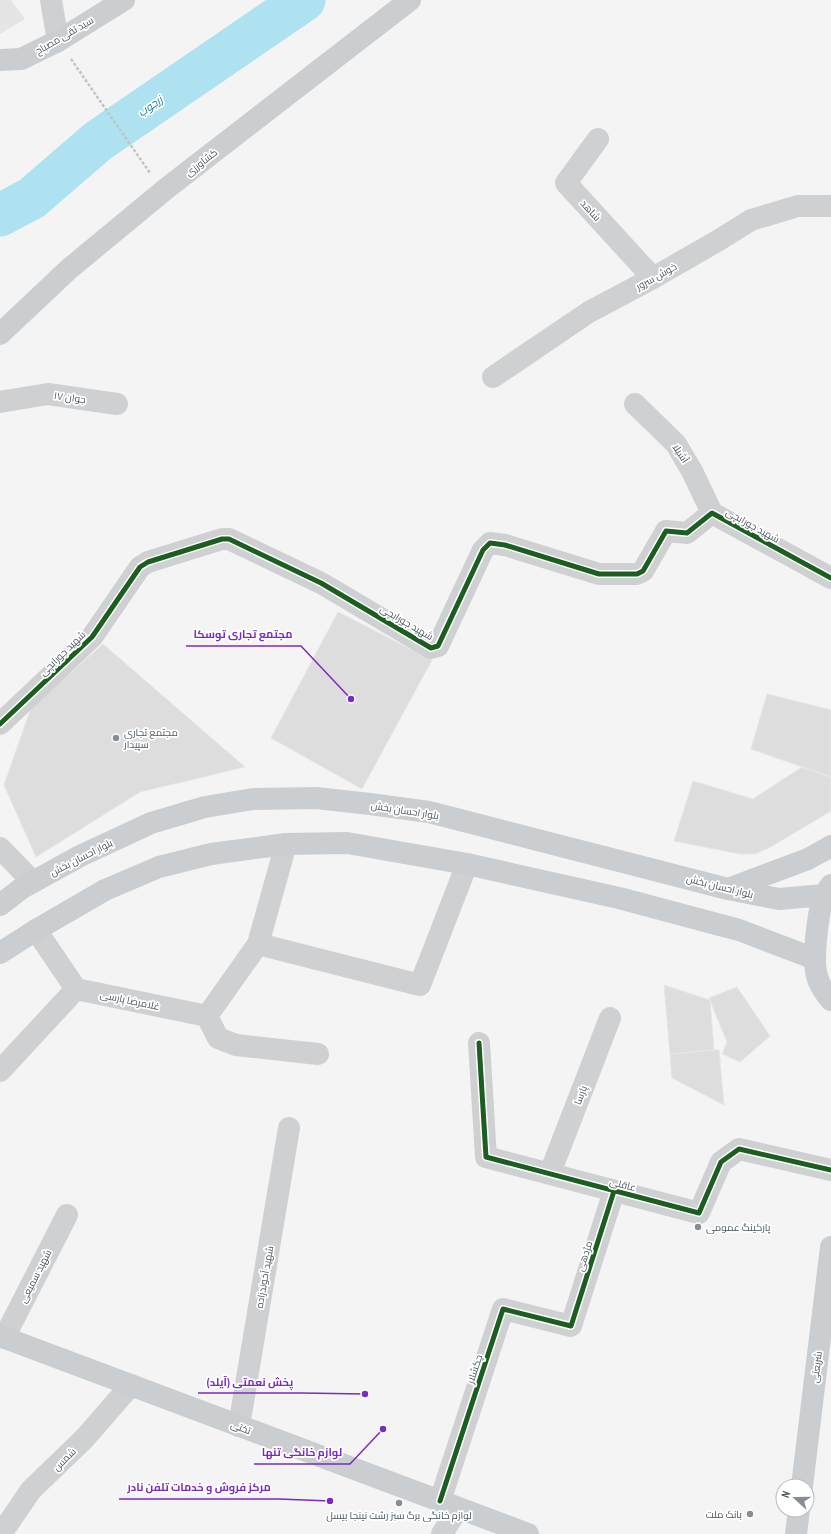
<svg xmlns="http://www.w3.org/2000/svg" width="831" height="1534" viewBox="0 0 831 1534" font-family="'PT Sans Narrow',Cairo,sans-serif">
  <style>
    .education { fill: #e6e5e6 }
    .lines { fill: none; stroke-linecap: round; stroke-linejoin: round }
    .river { stroke: #aee2f0; stroke-width: 43 }
    .building { fill: #ddddde; stroke: #e5e6e7 }
    .path { stroke: #bcc7c4; stroke-width: 2.5; stroke-dasharray: 3 2; stroke-linecap: butt }
    .minor { stroke: #ced0d2; stroke-width: 22 }
    .major { stroke: #caced1; stroke-width: 22 }
    .cycleway-casing { stroke: #fff; stroke-width: 8 }
    .cycleway { stroke: #1b5e20; stroke-width: 5 }
    .poi-dot { fill: #868d94; stroke: #fff; stroke-width: 1.5 }
    .labels { text-anchor: middle; stroke-width: 3.5; stroke-linejoin: round; paint-order: stroke }
    .street-label { font-size: 10px; fill: #4a5661; stroke: #fff }
    .poi-label { font-size: 10px; fill: #4a5661; stroke: #fff; text-anchor: start }
    .water-label { font-size: 11px; font-style: italic; fill: #0c7c9b; stroke: #fff }
    .leader { fill: none; stroke: #7b2cbf; stroke-width: 1.5 }
    .callout-dot { fill: #7b2cbf; stroke: #fff; stroke-width: 1.5 }
    .callout-label { font-size: 11px; text-anchor: middle; font-weight: bold; fill: #7b2cbf; stroke: #fff; stroke-width: 3.5; stroke-linejoin: round; paint-order: stroke }
  </style>
  <rect width="100%" height="100%" fill="#f4f4f4"/>
  <!-- education -->
  <path class="education" d="M0 0H11L25 19 0 34Z"/>
  <g class="lines">
    <!-- river -->
    <path class="river" d="M0 215 32 198 98 141 304 0"/>
  </g>
  <!-- building -->
  <path class="building" d="M338 612 432 660 362 789 271 738Z
    M103 644 245 767 140 792 36 857 4 785 31 708Z
    M767 694 831 710V777L751 749Z
    M802 767 831 777V811L769 848 755 854H740L674 841 693 781 753 799Z
    M664 985 710 1000 714 1050 670 1054Z
    M737 987 770 1036 740 1062 722 1054 727 1042 709 998Z
    M714 1050H719L724 1105 672 1078 670 1054Z"/>
  <g class="lines">
    <!-- path -->
    <path class="path" d="M71 59 150 173"/>
    <!-- minor -->
    <path class="minor" d="M51 0 58 41
      M598 139 566 183 653 278
      M493 377 589 312 653 278 719 240 751 220 798 206H831
      M0 402 48 394 117 404
      M635 404 676 444 692 471 712 513
      M0 724 92 637 140 567 148 562 222 539H229L321 583 431 648 438 646 483 550 490 543 505 545 599 574H637L643 571 666 531 687 533 712 513 831 578
      M0 848 33 882
      M36 930 76 989
      M258 944 420 985 467 864
      M207 1016 218 1038 236 1045 318 1054
      M479 1043 486 1157 699 1213 721 1162 739 1149 831 1170
      M0 1071 76 989 207 1016 258 944 286 844
      M550 1173 610 1018
      M4 1338 67 1215
      M239 1426 289 1128
      M440 1501 503 1309 571 1326 614 1191
      M1 1534 31 1490 84 1439 131 1385
      M442 1534 458 1508"/>
    <!-- major -->
    <path class="major" d="M0 60 21 59 58 41 124 0
      M0 334 69 269 167 188 410 0
      M831 885C829 888 826 892 824 896 818 910 812 961 817 976 819 985 825 993 831 1000
      M728 889 808 859 831 846
      M0 905 22 888 80 856 151 823 205 807 253 799 316 798 370 804 429 812 728 889 779 899 824 895
      M0 953 36 930 105 890 159 867 211 854 286 844 347 843 467 864 619 898 739 930 815 959
      M0 1336 528 1534
      M802 1486 831 1247
      M796 1534 799 1510"/>
    <defs>
      <path id="cycleway" d="M0 724 92 637 140 567 148 562 222 539H229L321 583 431 648 438 646 483 550 490 543 505 545 599 574H637L643 571 666 531 687 533 712 513 831 578
        M479 1043 486 1157 699 1213 721 1162 739 1149 831 1170
        M440 1501 503 1309 571 1326 614 1191"/>
    </defs>
    <!-- cycleway casing -->
    <use href="#cycleway" class="cycleway-casing"/>
    <!-- cycleway -->
    <use href="#cycleway" class="cycleway"/>
  </g>
  <!-- markers -->
  <g class="poi-dot">
    <circle cx="116" cy="738" r="4"/>
    <circle cx="698" cy="1227" r="4"/>
    <circle cx="399" cy="1503" r="4"/>
    <circle cx="750" cy="1514" r="4"/>
  </g>
  <g class="labels">
    <!-- street labels -->
    <g class="street-label">
      <text transform="translate(64 35) rotate(-30)" y="4">سید تقی مصباح</text>
      <text transform="translate(201 162) rotate(-38)" y="4">کشاورزی</text>
      <text transform="translate(591 210) rotate(47)" y="4">شاهد</text>
      <text transform="translate(656 276) rotate(-29)" y="4">خوش سرور</text>
      <text transform="translate(70 397) rotate(8)" y="4">جوان ۱۷</text>
      <text transform="translate(681 453) rotate(56)" y="4">آشیلا</text>
      <text transform="translate(753 525) rotate(29)" y="4">شهید جورابچی</text>
      <text transform="translate(407 622) rotate(30)" y="4">شهید جورابچی</text>
      <text transform="translate(62 653) rotate(-44)" y="4">شهید جورابچی</text>
      <text transform="translate(405 810) rotate(9)" y="4">بلوار احسان بخش</text>
      <text transform="translate(81 857) rotate(-27)" y="4">بلوار احسان بخش</text>
      <text transform="translate(720 886) rotate(14)" y="4">بلوار احسان بخش</text>
      <text transform="translate(130 1000) rotate(12)" y="4">غلامرضا پارسی</text>
      <text transform="translate(580 1095) rotate(-69)" y="4">پارسا</text>
      <text transform="translate(623 1184) rotate(15)" y="4">عاقلی</text>
      <text transform="translate(584 1256) rotate(-72)" y="4">مژدهی</text>
      <text transform="translate(35 1276) rotate(-63)" y="4">شهید سمیعی</text>
      <text transform="translate(264 1277) rotate(-80)" y="4">شهید آخوندزاده</text>
      <text transform="translate(816 1367) rotate(-83)" y="4">شریعتی</text>
      <text transform="translate(474 1369) rotate(-72)" y="4">چکشلار</text>
      <text transform="translate(241 1427) rotate(21)" y="4">تختی</text>
      <text transform="translate(64 1459) rotate(-44)" y="4">شمس</text>
    </g>
    <!-- poi labels -->
    <g class="poi-label">
      <text x="124" y="736">مجتمع تجاری<tspan x="124" dy="12">سپیدار</tspan></text>
      <text x="706" y="1231">پارکینگ عمومی</text>
      <text x="742" y="1518" text-anchor="end">بانک ملت</text>
      <text x="399" y="1519" text-anchor="middle">لوازم خانگی برگ سبز رشت نینجا بیسل</text>
    </g>
    <!-- water labels -->
    <g class="water-label">
      <text transform="translate(150 106) rotate(-35)" y="4">زرجوب</text>
    </g>
  </g>
  <!-- callouts -->
  <path class="leader" d="M351 699L301 646H186M365 1394L301 1393H198M383 1429L350 1464H254M330 1501L279 1499H119"/>
  <g class="callout-dot">
    <circle cx="351" cy="699" r="4"/>
    <circle cx="365" cy="1394" r="4"/>
    <circle cx="383" cy="1429" r="4"/>
    <circle cx="330" cy="1501" r="4"/>
  </g>
  <g class="callout-label">
    <text x="243" y="638">مجتمع تجاری توسکا</text>
    <text x="250" y="1386">پخش نعمتی (آیلد)</text>
    <text x="302" y="1456">لوازم خانگی تنها</text>
    <text x="199" y="1491">مرکز فروش و خدمات تلفن نادر</text>
  </g>
  <!-- north arrow -->
  <g transform="translate(795 1498) rotate(291)"><circle r="19" fill="#ffffff" stroke="#b7bbc0"/>
  <path d="M0-3L7 15L0 10L-7 15Z" fill="#868d94"/>
  <text y="-6" font-size="11" font-weight="bold" text-anchor="middle" fill="#4a5661">N</text>
  </g>
</svg>
